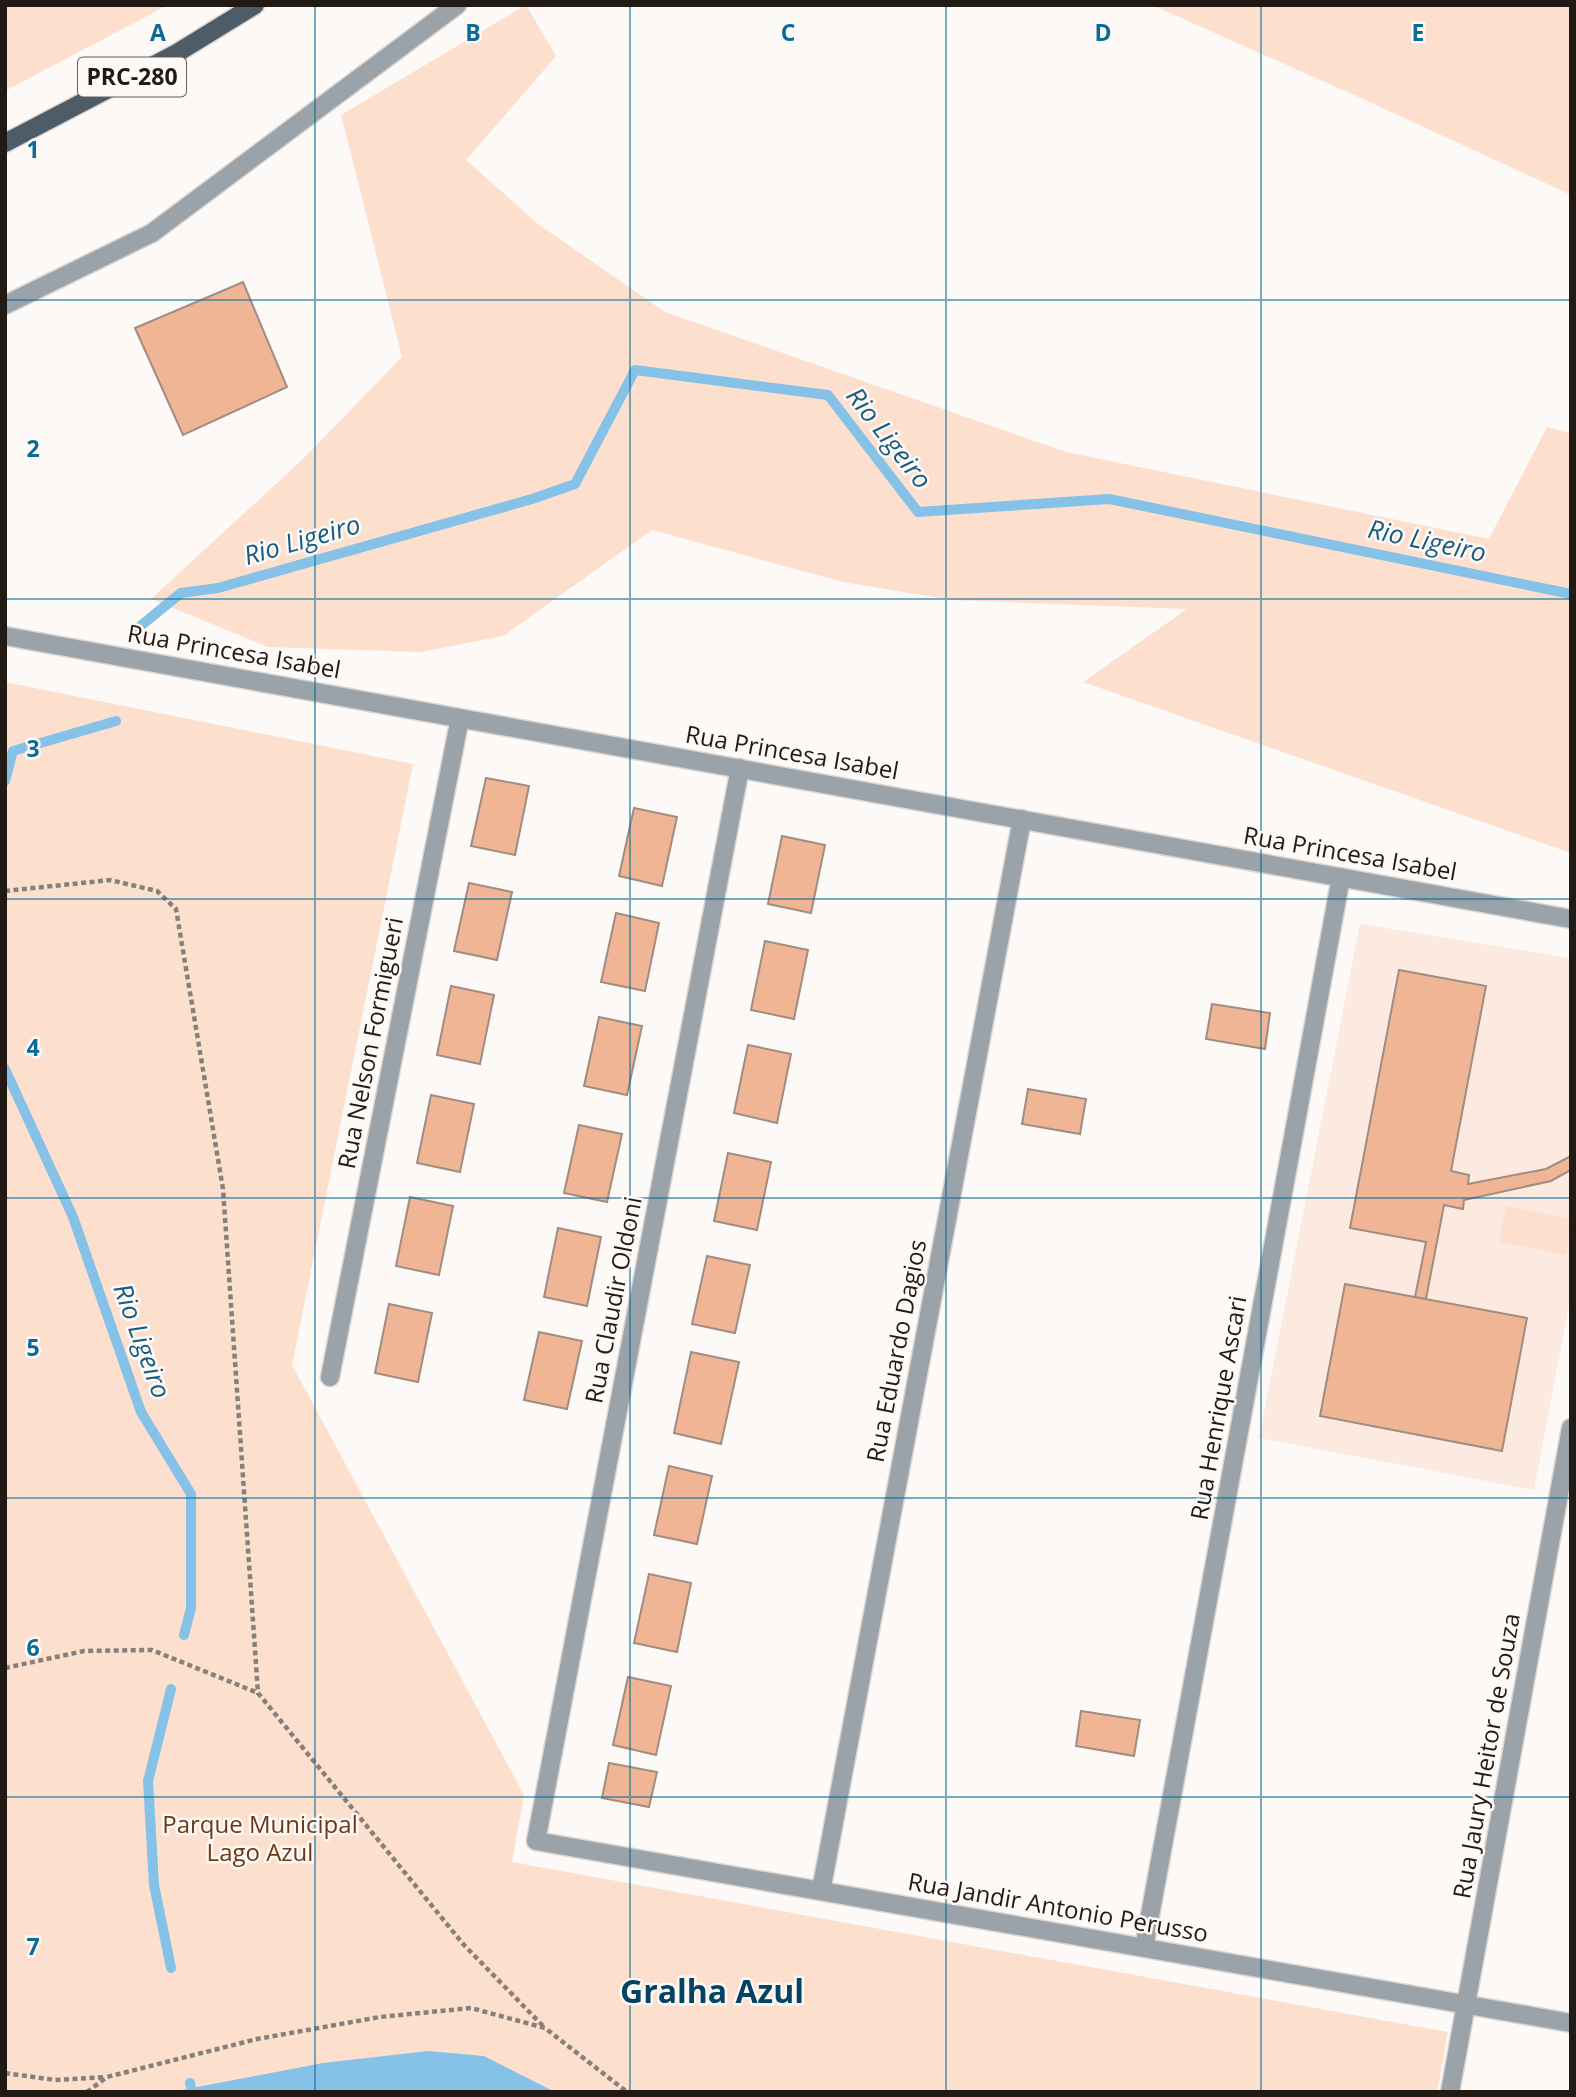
<svg xmlns="http://www.w3.org/2000/svg" width="1576" height="2097" viewBox="0 0 1576 2097" font-family="'Open Sans',sans-serif">
  <style>
    .built { fill: #fceae0 }
    .green { fill: #fddfce }
    .water { fill: #86c1e8 }
    .lines { fill: none; stroke-linecap: round; stroke-linejoin: round }
    .stream { stroke: #86c1e8; stroke-width: 10 }
    .building { fill: #f0b594; stroke: #a18c81; stroke-width: 2 }
    .minor-casing { stroke: #dad5d2; stroke-width: 21 }
    .primary-casing { stroke: #dad5d2; stroke-width: 21 }
    .path { stroke: #86807c; stroke-width: 4.5; stroke-dasharray: 5 3.5; stroke-linecap: butt }
    .minor { stroke: #9aa3a9; stroke-width: 18 }
    .primary { stroke: #4d5c67; stroke-width: 18 }
    .grid { fill: none; stroke: #0a6b99; stroke-width: 2; stroke-opacity: 0.55 }
    .labels { text-anchor: middle; stroke-width: 5; stroke-linejoin: round; paint-order: stroke }
    .shield { fill: #fdf9f6; stroke: #635d58; stroke-width: 2 }
    .shield-label { font-size: 23px; font-weight: bold; fill: #211a15 }
    .street-label { font-size: 24px; fill: #211a15; stroke: #fdf9f6 }
    .park-label { font-size: 24px; fill: #6d3714; stroke: #fdf9f6 }
    .water-label { font-size: 26px; font-style: italic; fill: #165b81; stroke: #fdf9f6 }
    .district-label { font-size: 32px; font-weight: bold; fill: #034464; stroke: #fdf9f6 }
    .grid-label { font-size: 23px; text-anchor: middle; font-weight: bold; fill: #0a6b99; stroke: #fdf9f6; stroke-width: 5; stroke-linejoin: round; paint-order: stroke }
  </style>
  <rect width="100%" height="100%" fill="#fdf9f6"/>
  <!-- built -->
  <path class="built" d="M1360 924 1571 958V1294L1534 1490 1259 1438Z"/>
  <!-- green -->
  <path class="green" d="M5 5H168L5 91Z
    M526 5 556 56 466 160 538 224 665 312 1066 452 1489 539 1547 427 1571 433V853L1083 682 1187 609 952 600 843 582 652 530 503 636 421 652 268 647 151 599 303 459 402 357 341 115Z
    M1152 5H1571V195L1363 99Z
    M5 682 413 764 292 1365 524 1795 512 1862 1448 2032 1437 2092H5Z
    M1506 1206 1571 1219 1566 1255 1499 1242Z"/>
  <!-- water -->
  <path class="water" d="M428 2051 484 2056 555 2092H171L323 2063Z"/>
  <g class="lines">
    <!-- stream -->
    <path class="stream" d="M133 632 181 593 218 588 532 499 575 484 635 370 828 395 918 512 1109 499 1571 594
      M5 781 13 751 116 721
      M5 1069 73 1217 141 1412 191 1494V1608L184 1635
      M171 1968 154 1885 148 1781 171 1689
      M190 2083 192 2092"/>
  </g>
  <!-- building -->
  <path class="building" d="M243 282 287 387 183 435 135 328Z
    M486 778 529 786 515 855 471 846Z
    M634 808 677 817 662 886 619 876Z
    M782 836 825 845 811 913 768 904Z
    M469 883 512 892 497 960 454 951Z
    M616 913 659 923 645 991 601 982Z
    M765 941 808 950 794 1019 751 1010Z
    M1399 970 1486 986 1451 1171 1469 1175 1468 1184 1546 1169 1571 1156V1170L1551 1181 1464 1200 1463 1209 1444 1205 1426 1299 1415 1297 1426 1242 1350 1228Z
    M451 986 494 995 480 1064 437 1055Z
    M1212 1004 1270 1013 1265 1049 1206 1039Z
    M599 1017 642 1026 627 1095 584 1086Z
    M748 1045 791 1054 777 1123 734 1113Z
    M1028 1089 1086 1099 1080 1134 1022 1124Z
    M431 1095 474 1104 460 1172 417 1163Z
    M579 1125 622 1134 607 1202 564 1193Z
    M728 1153 771 1162 757 1230 714 1221Z
    M410 1197 453 1206 439 1275 396 1266Z
    M558 1228 601 1237 587 1306 544 1297Z
    M707 1256 750 1265 735 1333 692 1324Z
    M1345 1284 1527 1318 1502 1451 1320 1416Z
    M389 1304 432 1313 418 1382 375 1373Z
    M539 1332 582 1341 567 1409 524 1400Z
    M691 1352 739 1362 721 1444 674 1433Z
    M669 1466 712 1476 697 1544 654 1535Z
    M649 1574 691 1583 677 1652 634 1643Z
    M628 1677 671 1686 656 1755 613 1745Z
    M1081 1711 1140 1720 1134 1756 1076 1746Z
    M609 1763 657 1772 649 1807 602 1798Z"/>
  <g class="lines">
    <defs>
      <path id="minor" d="M5 305 152 233 457 5
        M5 636 1571 919
        M740 768 536 1841 1571 2023
        M330 1377 460 718
        M821 1891 1022 819
        M1144 1948 1341 877
        M1450 2092 1571 1428"/>
      <path id="primary" d="M5 143 177 53 255 5"/>
    </defs>
    <!-- minor casing -->
    <use href="#minor" class="minor-casing"/>
    <!-- primary casing -->
    <use href="#primary" class="primary-casing"/>
    <!-- path -->
    <path class="path" d="M5 891 110 880 157 891 176 909 223 1189 258 1693 464 1945 545 2028
      M5 1668 84 1651 152 1650 258 1693
      M5 2073 55 2080 106 2077
      M87 2092 107 2077 257 2039 380 2017 471 2008 545 2028 627 2092"/>
    <!-- minor -->
    <use href="#minor" class="minor"/>
    <!-- primary -->
    <use href="#primary" class="primary"/>
  </g>
  <!-- grid -->
  <path class="grid" d="M315 5V2092M630 5V2092M946 5V2092M1261 5V2092M5 300H1571M5 599H1571M5 899H1571M5 1198H1571M5 1498H1571M5 1797H1571"/>
  <g class="labels">
    <!-- shield labels -->
    <rect class="shield" x="78" y="57.5" width="108" height="39" rx="5"/>
    <g class="shield-label">
      <text x="132" y="85">PRC-280</text>
    </g>
    <!-- street labels -->
    <g class="street-label">
      <text transform="translate(234 652) rotate(10)" y="8">Rua Princesa Isabel</text>
      <text transform="translate(792 753) rotate(10)" y="8">Rua Princesa Isabel</text>
      <text transform="translate(1350 854) rotate(10)" y="8">Rua Princesa Isabel</text>
      <text transform="translate(371 1043) rotate(-79)" y="8">Rua Nelson Formigueri</text>
      <text transform="translate(614 1300) rotate(-79)" y="8">Rua Claudir Oldoni</text>
      <text transform="translate(897 1351) rotate(-79)" y="8">Rua Eduardo Dagios</text>
      <text transform="translate(1219 1408) rotate(-80)" y="8">Rua Henrique Ascari</text>
      <text transform="translate(1487 1756) rotate(-80)" y="8">Rua Jaury Heitor de Souza</text>
      <text transform="translate(1058 1908) rotate(10)" y="8">Rua Jandir Antonio Perusso</text>
    </g>
    <!-- park labels -->
    <g class="park-label">
      <text x="260" y="1833">Parque Municipal<tspan x="260" dy="28">Lago Azul</tspan></text>
    </g>
    <!-- water labels -->
    <g class="water-label">
      <text transform="translate(889 438) rotate(52)" y="9">Rio Ligeiro</text>
      <text transform="translate(302 540) rotate(-16)" y="9">Rio Ligeiro</text>
      <text transform="translate(1427 541) rotate(12)" y="9">Rio Ligeiro</text>
      <text transform="translate(142 1341) rotate(70)" y="9">Rio Ligeiro</text>
    </g>
    <!-- district labels -->
    <g class="district-label">
      <text x="712" y="2003">Gralha Azul</text>
    </g>
  </g>
  <g class="grid-label">
    <text x="158" y="41">A</text>
    <text x="473" y="41">B</text>
    <text x="788" y="41">C</text>
    <text x="1103" y="41">D</text>
    <text x="1418" y="41">E</text>
    <text x="33" y="158">1</text>
    <text x="33" y="457">2</text>
    <text x="33" y="757">3</text>
    <text x="33" y="1056">4</text>
    <text x="33" y="1356">5</text>
    <text x="33" y="1656">6</text>
    <text x="33" y="1955">7</text>
  </g>
  <!-- border -->
  <rect width="1576" height="2097" fill="none" stroke="#211a15" stroke-width="14"/>
</svg>
